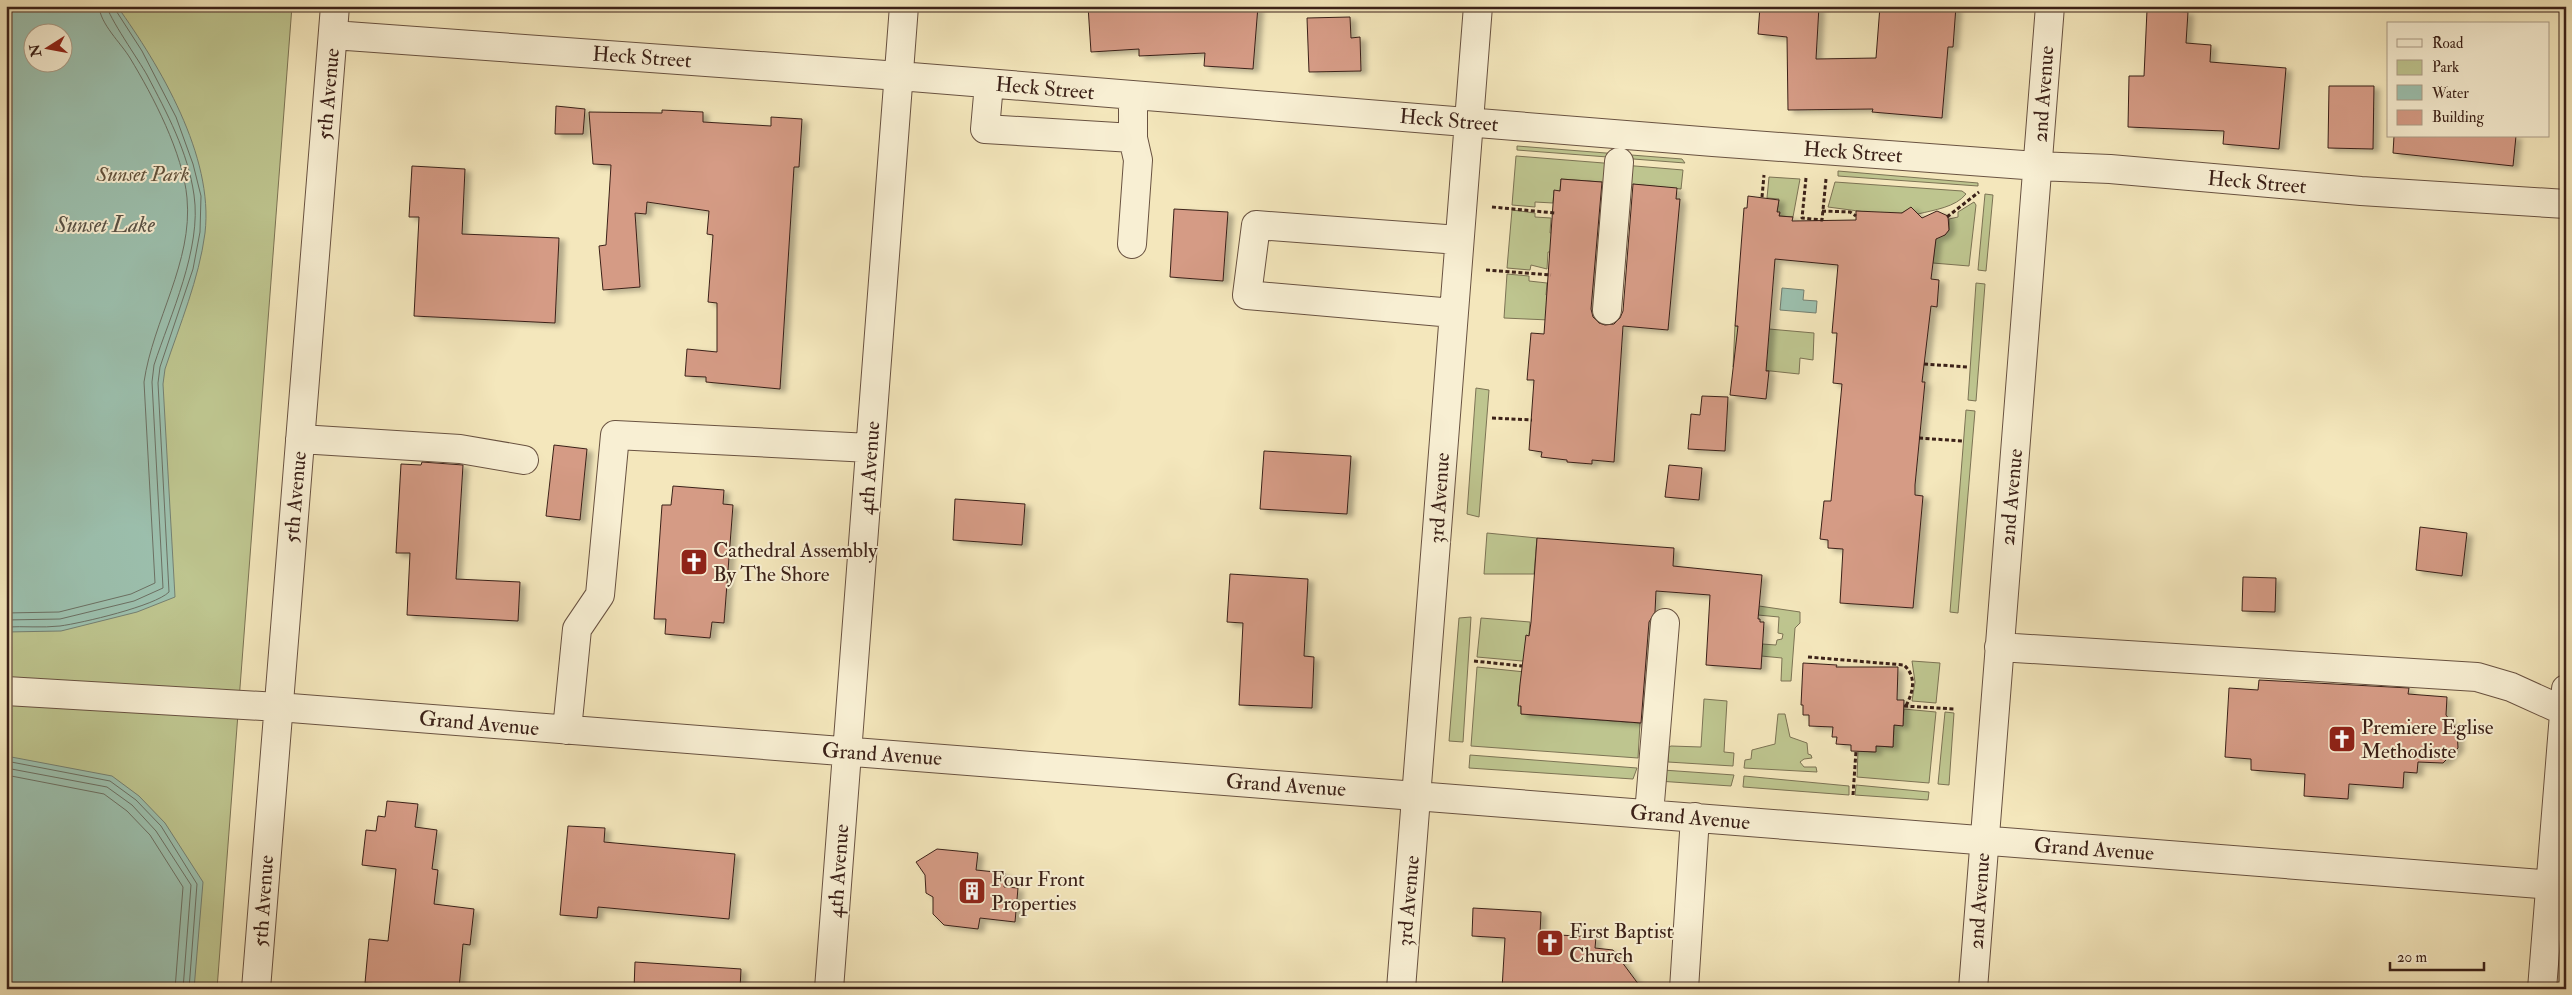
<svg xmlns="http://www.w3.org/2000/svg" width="2572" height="995" viewBox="0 0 2572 995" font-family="'IM FELL Double Pica',serif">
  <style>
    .green { fill: #bec58f; stroke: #7c7354; fill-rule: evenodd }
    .water { fill: #9cc0ae; stroke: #758072; fill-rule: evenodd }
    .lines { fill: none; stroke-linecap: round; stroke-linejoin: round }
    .shore { stroke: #6c7063; stroke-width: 1 }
    .building { fill: #d59b85; stroke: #3b2118; filter: url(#shadow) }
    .minor-casing { stroke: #695241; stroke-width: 30 }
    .path { stroke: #3b2118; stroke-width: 3; stroke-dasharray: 4 2.5; stroke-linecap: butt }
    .minor { stroke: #f8efd3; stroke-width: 28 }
    .labels { text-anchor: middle; stroke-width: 4; stroke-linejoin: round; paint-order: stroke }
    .street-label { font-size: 21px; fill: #3b2118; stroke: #f8efd3 }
    .park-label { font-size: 21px; font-style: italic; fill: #62523c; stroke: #f8efd3 }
    .poi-label { font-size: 21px; fill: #3b2118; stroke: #f8efd3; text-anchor: start }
    .water-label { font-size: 22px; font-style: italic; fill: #585145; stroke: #f8efd3 }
  </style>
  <defs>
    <filter id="shadow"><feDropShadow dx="5.5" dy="3" stdDeviation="2.5" flood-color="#0004"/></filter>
  </defs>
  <rect width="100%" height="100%" fill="#f4e7bc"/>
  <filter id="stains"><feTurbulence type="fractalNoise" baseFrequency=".004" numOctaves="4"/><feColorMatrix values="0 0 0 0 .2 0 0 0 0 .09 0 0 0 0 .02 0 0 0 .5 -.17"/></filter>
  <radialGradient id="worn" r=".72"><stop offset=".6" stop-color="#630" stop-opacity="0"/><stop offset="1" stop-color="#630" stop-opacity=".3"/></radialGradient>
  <!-- green -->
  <path class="green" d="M6 6H292L217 989H6ZM32 32H62V62H32Z
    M1517 146 1682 159 1685 163 1517 150Z
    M1516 156 1616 164 1614 183 1561 179 1560 191H1554L1553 203 1535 202V207L1512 205Z
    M1623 165 1683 170 1681 189 1621 183Z
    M1838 171 1978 183V186L1838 176Z
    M1769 177 1800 179 1793 217 1779 216 1780 213 1777 212 1779 199 1767 198Z
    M1835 182 1962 191 1966 194C1956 207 1934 210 1918 214L1914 210H1907L1896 216 1828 207Z
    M1985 194 1993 195 1986 271 1978 270Z
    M1974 202 1976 205 1969 266 1933 263 1936 236 1945 235 1949 230V219L1958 217V212Z
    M1512 210 1535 213V217L1551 218 1550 233H1555L1553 252H1548L1547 269 1531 265 1530 270 1507 268Z
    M1507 274 1529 276V281L1547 283 1546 295H1551L1549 320 1504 318Z
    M1976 283 1985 284 1976 401 1968 400Z
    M1735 326 1814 333 1813 360 1800 358 1799 374 1733 367Z
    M1476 388 1489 390 1479 517 1467 514Z
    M1966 410 1975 411 1958 613 1950 612Z
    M1487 533 1537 538 1534 574H1484Z
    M1759 606 1800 612V623L1795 628 1791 681H1781L1782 658 1761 656 1762 644 1776 645 1777 640 1782 639 1783 634 1778 633 1779 617 1758 615Z
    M1471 617 1463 742 1449 741 1459 618Z
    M1481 618 1530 622 1529 636H1526L1527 659 1522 661 1477 657Z
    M1912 661 1940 663 1936 703 1912 701 1915 682Z
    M1477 667 1525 672 1520 686 1518 705 1521 706V714L1640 723 1638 758 1471 746Z
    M1704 699 1727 701 1724 752 1734 753 1733 766 1668 762 1669 747 1671 746 1701 747Z
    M1904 709 1936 712 1929 783 1857 777 1858 751 1875 752 1876 746 1893 747 1894 725H1903Z
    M1945 712 1954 713 1949 785 1938 784Z
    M1778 714H1785L1790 737 1807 743 1808 754 1811 755 1812 758 1804 759 1800 762 1804 767H1816L1817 772 1744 768 1745 760 1751 759 1752 750 1775 744Z
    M1470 755 1637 768 1633 779 1469 768Z
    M1663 770 1734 775 1731 786 1658 781Z
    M1744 776 1849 786V795L1743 787Z
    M1856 785 1929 792 1928 800 1855 795Z"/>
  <!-- water -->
  <path class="water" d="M6 6H117C160 66 214 156 205 233 199 279 180 324 165 369L163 384 175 597 137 612 61 631 6 632ZM32 32H62V62H32Z
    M1782 288 1804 290 1803 300 1817 301 1816 313 1780 310Z
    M6 756 112 776 139 796 165 823 203 882 194 989H6Z"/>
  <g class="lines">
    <!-- shore -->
    <path class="shore" d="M6 613 59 612 131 594 155 583 144 382C153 320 193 262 187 198 183 153 153 96 130 58 121 43 100 24 99 6
      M6 620 60 619 134 601 163 588 152 382 154 365C170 316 202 248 194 195 188 152 167 113 147 75 140 62 107 15 107 6
      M6 627C24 626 42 628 60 626 82 623 155 606 169 592L158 383 160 367 193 269 200 232 201 196 193 164 176 117 142 51 113 6
      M6 761 110 781 136 800 161 826 197 884 189 989
      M6 768 107 787 132 805 156 831 191 885 183 989
      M6 775 104 794 127 811 150 835 183 887 175 989"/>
  </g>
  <!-- building -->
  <path class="building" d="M1088 6H1258L1253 69 1204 66 1205 53 1139 56V49L1091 52Z
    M1760 6H1819L1816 59 1876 58 1880 6H1956L1953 47H1948L1942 118 1872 112 1873 109 1788 110 1787 37 1758 34Z
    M2147 10 2188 12 2186 43 2211 45 2210 62 2286 68 2279 149 2223 144 2224 131 2128 127 2129 76H2144Z
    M1350 17 1351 38 1360 37 1361 71 1309 72 1307 18Z
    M2329 86H2374L2373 149 2328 148Z
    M556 106 585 109 583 134H555Z
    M662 110 703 112V122L771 126V117L802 119 799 167H794L780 389 706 382V377L685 376 687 349 717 352V303L708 302 713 235 707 234 709 211 647 202 646 214 635 213 640 287 603 290 599 246 606 245 611 165 593 164 589 112 662 113Z
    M2394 136H2516L2513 166 2393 153Z
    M412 166 465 169 462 234 559 238 555 323 414 316 419 217H409Z
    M1561 179 1602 182 1591 309 1593 317 1599 323 1605 325 1614 324 1620 318 1623 311 1633 184 1677 188 1676 199H1680L1668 330 1623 326 1614 462 1592 460V464L1567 462V460L1541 457 1542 452 1529 450 1534 380H1527L1531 333 1544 334 1554 190 1560 191Z
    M1748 196 1779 200 1777 212H1780L1779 216 1793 217 1792 221 1856 220V211L1902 213 1911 207 1922 218 1937 211 1948 216 1949 230 1945 235 1936 239 1931 279 1939 280 1937 307 1931 306 1922 382H1925L1915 485V495L1923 496 1913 608 1840 603 1843 549 1828 548V540L1820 539 1824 501H1831L1842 384 1833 383 1837 333H1832L1838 265 1775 259 1766 371H1769L1766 399 1730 395 1738 326H1735L1744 208H1747Z
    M1174 209 1228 212 1223 281 1170 277Z
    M1702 396 1728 397 1725 451 1688 449 1691 414 1700 415Z
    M554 445 587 449 580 520 546 516Z
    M1264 451 1351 456 1347 514 1260 509Z
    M422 462 463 465 456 579 520 582 518 621 407 615 410 553H396L401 464 421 465Z
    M1669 465 1702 468 1699 500 1665 497Z
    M673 486 724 490 723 504 733 505 724 623 712 622 710 638 665 634 666 619H654L662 505H671Z
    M955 499 1025 504 1022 545 953 540Z
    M2420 527 2467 533 2462 576 2416 570Z
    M1537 538 1674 548 1673 566 1762 575 1758 619H1760V622H1764L1761 669 1706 665 1710 595 1656 591 1655 612 1649 622 1641 723 1521 714V706H1518L1520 684 1526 635 1529 636 1531 622Z
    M1230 574 1308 579 1304 656 1314 657 1312 708 1239 705 1243 623 1227 622Z
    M2243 577 2276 578 2275 612 2242 611Z
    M1803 663 1837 665 1836 667H1898L1897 700H1904L1903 726 1894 725 1893 747 1876 746V752L1851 751V745L1836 744 1837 737H1832L1833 727 1809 726V715H1803V705H1801Z
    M2259 680 2409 688 2408 694 2447 697 2446 715 2457 730 2458 748 2443 763 2418 762 2417 773 2404 772 2403 788 2349 784 2348 799 2304 796 2305 774 2251 770V759L2225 757 2229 688 2258 690Z
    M387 801 418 804 415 827 437 830 432 869 438 870 434 904 474 909 470 945 463 944 459 989 365 983 369 939 388 941 396 869 362 865 366 830 376 831 378 816 385 817Z
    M568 826 605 828 604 842 735 854 729 919 598 907 597 918 560 915Z
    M937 849 978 853 976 870 1005 873 1004 887 1018 888 1015 922 980 918 978 929 944 925 933 914V897L926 893 925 875 916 862Z
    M1473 908 1541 912 1540 934 1596 937 1595 948 1613 950 1642 989H1502L1505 938 1472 936Z
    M635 962 741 969 740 989H634Z"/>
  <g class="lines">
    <defs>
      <path id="minor" d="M333 35 899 76 1713 142 2037 166 2110 169 2361 191 2566 204
        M989 84 985 129 1133 138V95
        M1132 244 1138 160 1133 138
        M1607 310 1619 162
        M1453 313 1247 295 1256 225 1459 240
        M300 439 460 449 524 460
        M1999 647 2477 677 2511 687 2564 711
        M6 691 278 707 2566 886
        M567 730 577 629 600 595 615 435 870 448
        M1649 814 1665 623
        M256 989 335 6
        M829 989 904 6
        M1401 989 1478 6
        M1684 989 1695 817
        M1973 989 2050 6
        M2542 989 2566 689"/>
    </defs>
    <!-- minor casing -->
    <use href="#minor" class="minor-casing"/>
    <!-- path -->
    <path class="path" d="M1806 178 1802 218 1822 220 1826 179
      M1762 197 1764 175
      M1492 207 1555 213
      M1822 211 1850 212 1856 216
      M1947 217 1979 192
      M1486 270 1551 275
      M1924 364 1968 367
      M1492 418 1532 420
      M1919 438 1962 441
      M1808 657 1904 665C1917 677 1913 692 1906 706
      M1474 661 1522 666
      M1904 706 1955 709
      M1853 795 1856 751"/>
    <!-- minor -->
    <use href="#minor" class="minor"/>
  </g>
  <!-- icons -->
  <defs>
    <symbol id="church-square" viewBox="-11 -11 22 22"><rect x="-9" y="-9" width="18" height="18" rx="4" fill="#8f2418" stroke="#f8efd3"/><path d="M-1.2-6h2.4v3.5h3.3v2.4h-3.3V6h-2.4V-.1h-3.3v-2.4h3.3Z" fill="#fff"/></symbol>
    <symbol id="building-square" viewBox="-11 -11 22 22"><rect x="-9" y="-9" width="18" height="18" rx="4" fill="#8f2418" stroke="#f8efd3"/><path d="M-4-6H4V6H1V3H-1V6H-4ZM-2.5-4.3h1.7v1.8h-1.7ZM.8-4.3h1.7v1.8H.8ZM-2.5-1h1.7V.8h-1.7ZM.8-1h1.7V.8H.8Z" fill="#fff"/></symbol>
  </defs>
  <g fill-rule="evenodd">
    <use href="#church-square" x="678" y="546" width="32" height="32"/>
    <use href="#church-square" x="2326" y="723" width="32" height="32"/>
    <use href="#building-square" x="956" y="875" width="32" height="32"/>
    <use href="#church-square" x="1534" y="927" width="32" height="32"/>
  </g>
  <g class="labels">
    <!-- street labels -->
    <g class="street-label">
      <text transform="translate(642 57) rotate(4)" y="7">Heck Street</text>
      <text transform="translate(1045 88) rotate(5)" y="7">Heck Street</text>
      <text transform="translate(328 94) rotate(-85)" y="7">5th Avenue</text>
      <text transform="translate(2043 94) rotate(-86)" y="7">2nd Avenue</text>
      <text transform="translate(1449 120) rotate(5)" y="7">Heck Street</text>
      <text transform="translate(1853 152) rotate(4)" y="7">Heck Street</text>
      <text transform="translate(2257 182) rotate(5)" y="7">Heck Street</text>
      <text transform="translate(869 468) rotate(-86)" y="7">4th Avenue</text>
      <text transform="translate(295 497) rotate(-85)" y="7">5th Avenue</text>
      <text transform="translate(2011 497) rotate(-85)" y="7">2nd Avenue</text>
      <text transform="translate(1439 498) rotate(-86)" y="7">3rd Avenue</text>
      <text transform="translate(479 723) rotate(5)" y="7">Grand Avenue</text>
      <text transform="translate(882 754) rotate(4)" y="7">Grand Avenue</text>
      <text transform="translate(1286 785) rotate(4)" y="7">Grand Avenue</text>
      <text transform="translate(1690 817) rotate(5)" y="7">Grand Avenue</text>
      <text transform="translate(2094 849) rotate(4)" y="7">Grand Avenue</text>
      <text transform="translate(838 871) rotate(-86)" y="7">4th Avenue</text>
      <text transform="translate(263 901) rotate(-86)" y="7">5th Avenue</text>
      <text transform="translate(1408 901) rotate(-85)" y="7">3rd Avenue</text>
      <text transform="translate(1979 901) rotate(-86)" y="7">2nd Avenue</text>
    </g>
    <!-- park labels -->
    <g class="park-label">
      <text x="143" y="181">Sunset Park</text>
    </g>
    <!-- poi labels -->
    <g class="poi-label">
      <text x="713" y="557">Cathedral Assembly<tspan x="713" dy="24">By The Shore</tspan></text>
      <text x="2361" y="734">Premiere Eglise<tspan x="2361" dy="24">Methodiste</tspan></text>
      <text x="991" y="886">Four Front<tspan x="991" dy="24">Properties</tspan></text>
      <text x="1569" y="938">First Baptist<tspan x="1569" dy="24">Church</tspan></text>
    </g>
    <!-- water labels -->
    <g class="water-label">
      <text x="105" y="232">Sunset Lake</text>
    </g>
  </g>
  <!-- margin -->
  <rect width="2572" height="995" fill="none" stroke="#f4e7bc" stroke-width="25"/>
  <rect x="8" y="8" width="2557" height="980" fill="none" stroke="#3b2118" stroke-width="2.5"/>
  <rect x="12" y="12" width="2547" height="970" fill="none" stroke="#3b2118"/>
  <!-- legend -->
  <rect x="2387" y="22" width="162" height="115" fill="#f8efd3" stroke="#ac9d88"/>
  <rect x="2397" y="39" width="25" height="8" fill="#f8efd3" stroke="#ac9d88"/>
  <text x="2432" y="48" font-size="15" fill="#3b2118">Road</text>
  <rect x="2397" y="60" width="25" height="15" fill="#bec58f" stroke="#ac9d88"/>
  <text x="2432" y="72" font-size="15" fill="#3b2118">Park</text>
  <rect x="2397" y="85" width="25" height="15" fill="#9cc0ae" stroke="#ac9d88"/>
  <text x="2432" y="98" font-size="15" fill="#3b2118">Water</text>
  <rect x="2397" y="110" width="25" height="15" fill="#d59b85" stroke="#ac9d88"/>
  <text x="2432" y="122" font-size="15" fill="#3b2118">Building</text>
  <!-- north arrow -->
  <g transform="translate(48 48) rotate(259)"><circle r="24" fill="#f8efd3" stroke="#ac9d88"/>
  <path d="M0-4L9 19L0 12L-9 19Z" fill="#8f2418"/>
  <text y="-8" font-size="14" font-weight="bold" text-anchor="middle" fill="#3b2118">N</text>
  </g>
  <!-- scale -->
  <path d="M2390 962v8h94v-8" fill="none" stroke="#3b2118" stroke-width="2.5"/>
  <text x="2397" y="962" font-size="15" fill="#3b2118" stroke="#f8efd3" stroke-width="4" paint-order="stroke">20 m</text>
  <rect width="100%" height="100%" filter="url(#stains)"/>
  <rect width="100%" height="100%" fill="url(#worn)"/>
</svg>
